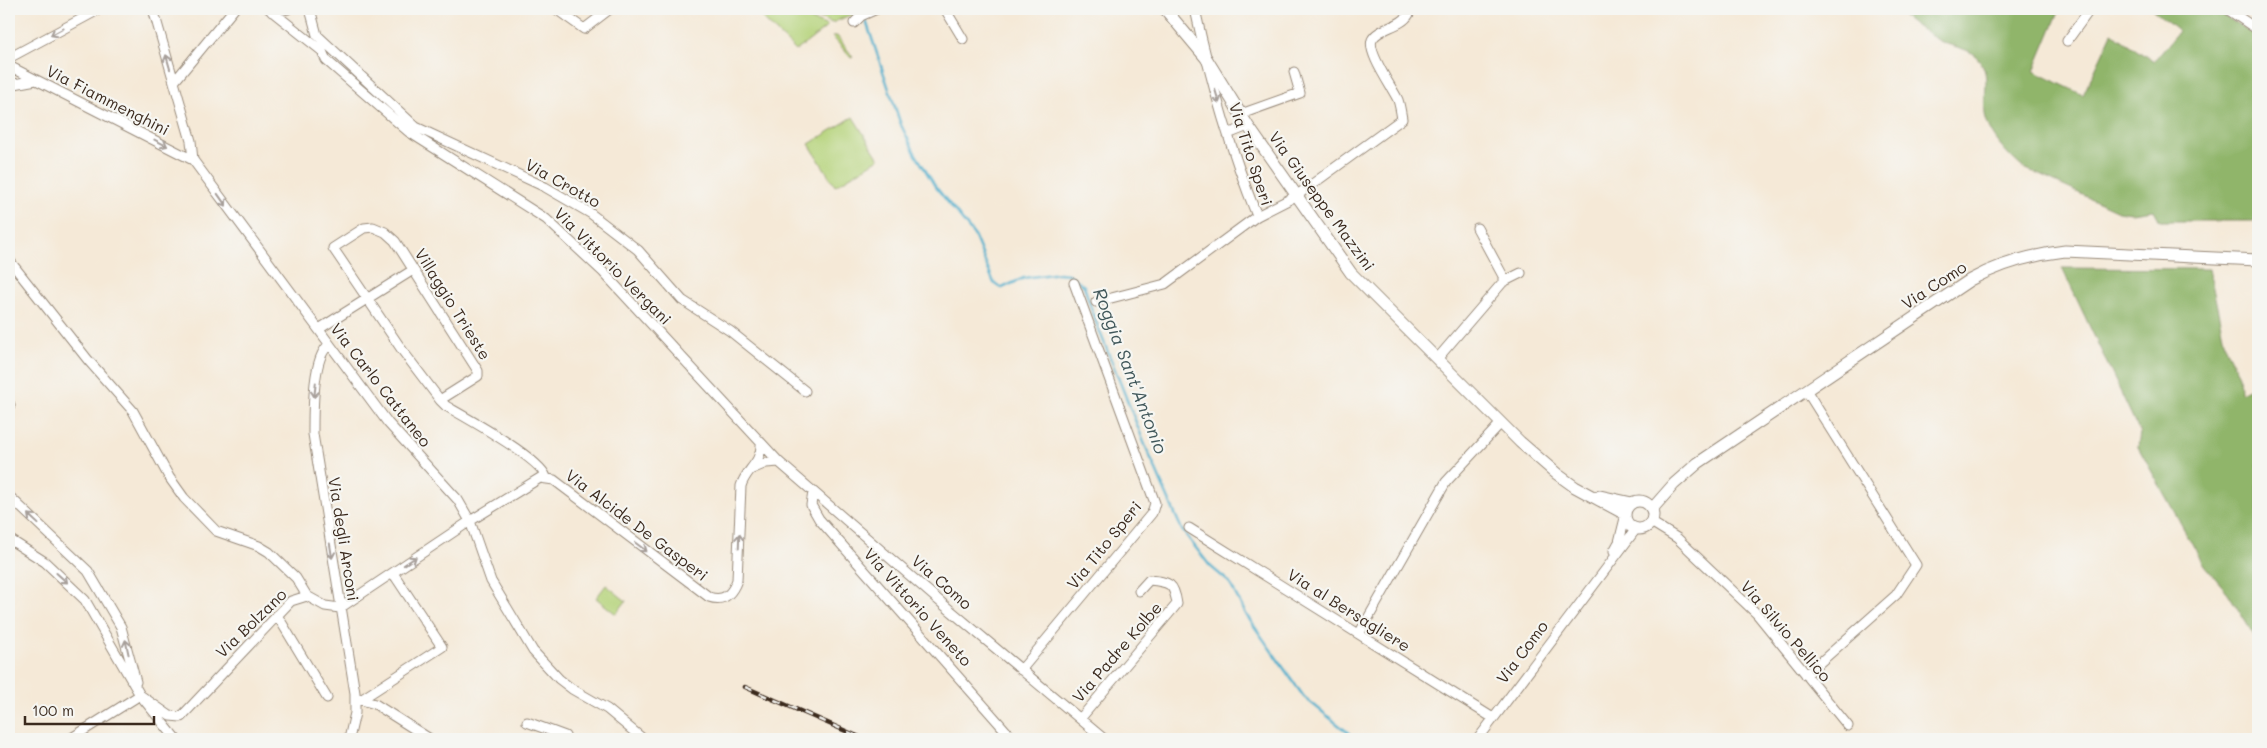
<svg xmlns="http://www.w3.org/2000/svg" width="2267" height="748" viewBox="0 0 2267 748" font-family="Mali,sans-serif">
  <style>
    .green { fill: #b5d37a; stroke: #787e4c }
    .forest { fill: #90b56a; stroke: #667044 }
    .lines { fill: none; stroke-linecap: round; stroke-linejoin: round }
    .stream { stroke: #4daecc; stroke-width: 2.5 }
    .minor-casing { stroke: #988a7a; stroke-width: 11 }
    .major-casing { stroke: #988a7a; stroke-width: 13 }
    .minor { stroke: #fff; stroke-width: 9 }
    .major { stroke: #fff; stroke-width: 11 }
    .rail-casing { stroke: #3b2a1e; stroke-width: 4.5 }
    .rail { stroke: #f6f6f2; stroke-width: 2.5; stroke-dasharray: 8; stroke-linecap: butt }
    .oneway { stroke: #a79f9a }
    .labels { text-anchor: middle; stroke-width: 4.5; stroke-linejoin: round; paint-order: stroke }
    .street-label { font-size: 16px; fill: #3b2a1e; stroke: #f6f6f2 }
    .water-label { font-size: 18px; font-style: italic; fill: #41585b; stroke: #f6f6f2 }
  </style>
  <rect width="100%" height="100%" fill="#f6f6f2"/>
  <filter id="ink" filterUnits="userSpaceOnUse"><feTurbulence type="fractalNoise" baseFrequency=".02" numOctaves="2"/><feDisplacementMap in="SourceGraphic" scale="10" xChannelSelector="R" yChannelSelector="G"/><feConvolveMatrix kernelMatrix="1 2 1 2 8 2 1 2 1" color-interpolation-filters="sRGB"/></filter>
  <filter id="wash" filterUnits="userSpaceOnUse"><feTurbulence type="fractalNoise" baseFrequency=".0096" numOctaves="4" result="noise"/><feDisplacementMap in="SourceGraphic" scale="20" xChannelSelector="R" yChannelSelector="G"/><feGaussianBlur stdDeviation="1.12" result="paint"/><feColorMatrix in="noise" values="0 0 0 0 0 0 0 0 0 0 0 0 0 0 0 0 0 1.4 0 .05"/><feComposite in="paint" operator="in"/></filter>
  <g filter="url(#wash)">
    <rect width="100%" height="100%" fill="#f5e9d7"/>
    <!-- green -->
    <path class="green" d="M772 9H789L799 15 828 26 796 51 762 18Z
      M796 9H858L860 14 848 16 832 23Z
      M832 36H837L853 57 851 58Z
      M853 117 879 159 835 186 809 144Z
      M606 585 626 601 616 614 596 598Z"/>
    <!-- forest -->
    <path class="forest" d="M1896 9H2060L2034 71 2083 95 2112 33 2154 62 2179 31 2152 9H2214L2258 37V221H2160L2154 210 2131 213 2118 211 2022 167C2007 154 1988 134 1985 114 1983 96 1991 76 1980 61 1971 47 1953 48 1940 41 1924 32 1909 22 1896 9Z
      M2062 268 2209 269 2226 350 2239 375 2240 393 2258 384V642L2228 593 2204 565 2138 447 2140 433Z"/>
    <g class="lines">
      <!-- stream -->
      <path class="stream" d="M862 9 901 125 915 153 935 186 974 235 994 283 1002 288 1024 278 1059 273 1069 274 1084 286 1094 317 1145 445 1182 530 1210 566 1229 582 1247 616 1304 697 1356 739"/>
    </g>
  </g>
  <g filter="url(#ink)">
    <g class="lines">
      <defs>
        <path id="minor" d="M153 9 191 141 193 160 388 423 458 500 470 521 491 581 533 651 559 679 572 689 607 709 643 739
          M269 9 322 51 326 60 409 132 546 219 603 272 779 462 944 605 1104 739
          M310 9 317 35 416 127 545 187 590 213 638 250 682 300 730 331 805 391
          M556 9 584 29 610 9
          M945 9 963 39
          M2227 9 2258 30
          M272 12 288 9
          M854 23 861 16 877 9
          M2067 41 2088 12 2087 9
          M9 58 100 9
          M9 66 193 160
          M174 82 234 9
          M9 85 36 80
          M1241 114 1300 93 1294 72
          M1228 134 1248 126
          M1257 216 1296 196 1402 119C1401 113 1400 106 1398 100 1392 87 1367 53 1372 40 1378 27 1401 28 1409 14L1407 9
          M373 227 385 232 395 241 478 371V376L440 400 402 350 333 248 364 228Z
          M1477 228 1503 276V282
          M9 260 88 360 133 411 169 477 184 498 216 531 259 546 269 552 296 578 307 596
          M1096 302 1165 284 1257 216C1230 149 1210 79 1195 9
          M319 329 413 270
          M329 345C312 357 313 414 313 434L355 693V713L349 739
          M1437 359 1503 282 1521 273
          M440 400 446 406C465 417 540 458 546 477
          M9 403 10 405
          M752 469 766 463 779 462
          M813 492 811 505 819 519 1013 739
          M9 496 88 571 121 627 136 682
          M1651 522 1677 538 1757 614 1848 726
          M1189 528 1493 718
          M9 539 45 562 85 600 140 695 176 739
          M1614 551 1619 542 1625 518
          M277 615 327 698
          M1359 634 1446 482 1501 423
          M1021 670 1152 513 1155 503 1074 283
          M1806 675 1896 595 1916 565 1806 390
          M140 695 170 716 181 717 291 601 307 596 325 606 340 608 470 521 540 478 554 480 709 597C724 602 732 594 737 580L741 486C745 471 761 463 761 446
          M358 699 375 704 430 739
          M362 699 442 647 393 573
          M1080 719 1177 604C1174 583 1170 582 1149 580L1139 591
          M527 722 565 736 566 739
          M70 739 140 695
          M1478 739 1636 529"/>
        <path id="major" d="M1165 9 1206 58 1248 126 1351 273 1520 442 1557 474 1575 487 1625 514
          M1600 496 1632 503
          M1625 515a14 14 0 1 1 28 0a14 14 0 1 1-28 0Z
          M1652 509 1674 484 1698 463 1970 280C2000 264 2030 255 2065 251L2258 260"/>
      </defs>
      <!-- minor casing -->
      <use href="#minor" class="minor-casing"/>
      <!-- major casing -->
      <use href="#major" class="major-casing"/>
      <!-- minor -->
      <use href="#minor" class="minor"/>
      <!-- major -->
      <use href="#major" class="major"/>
      <defs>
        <path id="rail" d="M745 687 864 739"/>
      </defs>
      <!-- rail casing -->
      <use href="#rail" class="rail-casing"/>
      <!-- rail -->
      <use href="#rail" class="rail"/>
    </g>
    <!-- one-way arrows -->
    <defs><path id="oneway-shaft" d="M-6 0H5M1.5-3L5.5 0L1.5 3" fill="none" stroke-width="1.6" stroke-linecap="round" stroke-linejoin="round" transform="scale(1.25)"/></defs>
    <g class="oneway">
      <use href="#oneway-shaft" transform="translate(57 32) rotate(152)"/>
      <use href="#oneway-shaft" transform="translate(168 62) rotate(-106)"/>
      <use href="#oneway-shaft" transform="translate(1217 96) rotate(73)"/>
      <use href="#oneway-shaft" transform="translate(161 143) rotate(27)"/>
      <use href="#oneway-shaft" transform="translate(222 200) rotate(55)"/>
      <use href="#oneway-shaft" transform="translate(315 390) rotate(96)"/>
      <use href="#oneway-shaft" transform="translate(33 519) rotate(-137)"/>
      <use href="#oneway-shaft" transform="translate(739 541) rotate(-88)"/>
      <use href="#oneway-shaft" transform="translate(641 547) rotate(37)"/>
      <use href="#oneway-shaft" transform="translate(331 551) rotate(81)"/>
      <use href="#oneway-shaft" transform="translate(410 561) rotate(-34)"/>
      <use href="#oneway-shaft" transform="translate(62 578) rotate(42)"/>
      <use href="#oneway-shaft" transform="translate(127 647) rotate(-102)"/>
    </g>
  </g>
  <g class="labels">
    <!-- street labels -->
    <g class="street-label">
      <text transform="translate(108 100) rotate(27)" y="6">Via Fiammenghini</text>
      <text transform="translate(1251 154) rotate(72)" y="6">Via Tito Speri</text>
      <text transform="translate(563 183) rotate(29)" y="6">Via Crotto</text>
      <text transform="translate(1322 201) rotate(54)" y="6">Via Giuseppe Mazzini</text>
      <text transform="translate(613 266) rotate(45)" y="6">Via Vittorio Vergani</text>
      <text transform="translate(1934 285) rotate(-33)" y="6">Via Como</text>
      <text transform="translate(453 304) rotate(58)" y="6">Villaggio Trieste</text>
      <text transform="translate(381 385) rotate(52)" y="6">Via Carlo Cattaneo</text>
      <text transform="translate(637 525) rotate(37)" y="6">Via Alcide De Gasperi</text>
      <text transform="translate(344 539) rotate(81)" y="6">Via degli Arconi</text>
      <text transform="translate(1104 545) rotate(-51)" y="6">Via Tito Speri</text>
      <text transform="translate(942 582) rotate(41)" y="6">Via Como</text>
      <text transform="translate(918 607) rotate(48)" y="6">Via Vittorio Veneto</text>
      <text transform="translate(1349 610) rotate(32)" y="6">Via al Bersagliere</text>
      <text transform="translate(251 623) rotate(-44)" y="6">Via Bolzano</text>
      <text transform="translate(1786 631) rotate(49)" y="6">Via Silvio Pellico</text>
      <text transform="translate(1117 652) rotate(-49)" y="6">Via Padre Kolbe</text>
      <text transform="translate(1522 652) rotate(-53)" y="6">Via Como</text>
    </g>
    <!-- water labels -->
    <g class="water-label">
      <text transform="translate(1130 371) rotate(69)" y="6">Roggia Sant'Antonio</text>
    </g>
  </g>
  <!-- margin -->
  <rect width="2267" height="748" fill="none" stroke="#f6f6f2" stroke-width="30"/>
  <!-- scale -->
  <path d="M25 716v8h129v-8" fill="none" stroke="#3b2a1e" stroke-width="2.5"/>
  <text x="32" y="716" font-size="15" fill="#3b2a1e" stroke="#f6f6f2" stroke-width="4" paint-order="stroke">100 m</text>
</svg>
